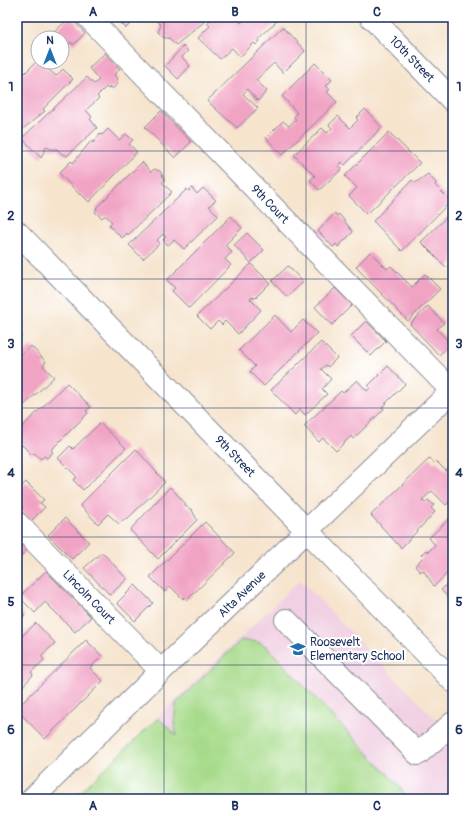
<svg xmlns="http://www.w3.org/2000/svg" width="470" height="816" viewBox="0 0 470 816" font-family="Pangolin,sans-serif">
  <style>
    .built { fill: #f1d0e3 }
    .park { fill: #a7db8b; stroke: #618574 }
    .building { fill: #f1a3c4 }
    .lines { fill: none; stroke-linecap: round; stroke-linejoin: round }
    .minor-casing { stroke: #888a96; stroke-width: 24 }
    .minor { stroke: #fff; stroke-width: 22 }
    .grid { fill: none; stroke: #1b2f5e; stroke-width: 1; stroke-opacity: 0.55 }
    .labels { text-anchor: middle; stroke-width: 4; stroke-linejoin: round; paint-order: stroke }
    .street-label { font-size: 12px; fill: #1b2f5e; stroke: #fff }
    .poi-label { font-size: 12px; fill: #1b2f5e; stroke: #fff; text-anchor: start }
    .neatline { fill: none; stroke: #1b2f5e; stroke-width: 1.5 }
    .grid-label { font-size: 13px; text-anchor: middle; font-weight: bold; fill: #1b2f5e }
  </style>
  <rect width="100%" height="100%" fill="#fff"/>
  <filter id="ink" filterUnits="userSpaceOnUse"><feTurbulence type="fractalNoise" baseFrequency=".025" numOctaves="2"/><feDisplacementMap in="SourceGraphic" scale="8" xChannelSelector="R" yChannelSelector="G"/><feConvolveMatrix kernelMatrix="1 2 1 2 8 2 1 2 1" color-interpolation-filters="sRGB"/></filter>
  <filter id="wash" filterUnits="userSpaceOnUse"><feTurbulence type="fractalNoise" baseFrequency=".012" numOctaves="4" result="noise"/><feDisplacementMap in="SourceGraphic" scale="16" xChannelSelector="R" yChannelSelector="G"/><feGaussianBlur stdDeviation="0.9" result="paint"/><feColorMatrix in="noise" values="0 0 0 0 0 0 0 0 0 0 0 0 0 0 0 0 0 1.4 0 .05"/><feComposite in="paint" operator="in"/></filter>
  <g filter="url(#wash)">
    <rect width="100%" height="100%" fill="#f6e4cd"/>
    <!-- built -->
    <path class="built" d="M300 580 453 737V799H73Z"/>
    <!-- park -->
    <path class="park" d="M241 640 258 642 266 646 401 788 407 799H73L158 718 177 736 174 723 176 703Z"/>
    <g id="blocks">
      <!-- building -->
      <path class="building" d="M17 17H25L20 22Z
        M70 17 85 33 73 45 71 42 62 50V38H48Z
        M115 17H137L126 28Z
        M152 17H205L202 20 204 22 176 45 169 38H164L158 32 161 25Z
        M214 17H236L241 23 248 17H273L277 21 258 39 260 41 256 45 254 43 240 57 232 48 220 59 198 38 210 26 207 23Z
        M283 27 305 51 283 73 274 63 256 80 267 91 258 101 247 89 243 94 258 108 237 128 207 101Z
        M183 46 188 51 182 57 190 66 178 79 165 66Z
        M17 53 22 58 17 63Z
        M105 53 120 69 114 75 118 79 116 81 118 84 112 89 110 87 108 89 106 87 97 96 99 98 86 110 92 117 90 119 97 128 67 156 64 154 63 155 57 149H51L46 147 41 158 22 138 87 77 94 84 99 80 89 68Z
        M38 60 56 76 63 69 73 79 43 109 45 111 18 133 17 81 22 77 19 74 23 71 25 73Z
        M315 63 332 80 326 86 330 89 327 92 337 102 282 155 266 138 283 121 289 126 296 119 294 117 297 113 282 96Z
        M365 109 382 127 345 165 342 162 339 166 342 169 319 190 310 180 315 176 294 155 322 128 327 133 332 128 329 125 338 116 350 128 358 120 356 118Z
        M161 111 191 142 175 158 145 127Z
        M108 129 119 140 126 134 133 140 129 144 137 152 89 202 81 194 80 195 59 173 71 161 73 163 91 141 93 143 100 134 102 135Z
        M389 132 420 163 367 214 349 196 357 188 345 176Z
        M142 162 151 172 154 169 160 171 165 180 162 183 172 192 128 235 127 233 122 238 109 225 112 222 106 216H104L102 218 95 212 97 209 96 208Z
        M428 174 436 183 435 185 451 201 402 251 373 221 412 180 415 183Z
        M192 188 197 194 203 188 216 200 209 206 218 216 184 249 174 240 168 245 163 240 166 237 163 234 157 240 160 243 143 259 129 245 187 189 189 191Z
        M453 211V262L447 268 421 242Z
        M335 213 337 216 339 214 353 232 338 247 336 244 333 247 318 231Z
        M231 216 242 228 225 245 232 252 225 259 231 265 189 308 172 291 175 288 167 280Z
        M247 233 264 250 251 263 234 245Z
        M370 252 387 269 391 266 412 287 425 274 440 289 408 321 356 267Z
        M251 264 270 283 255 298 252 297 250 299 261 310 238 334 225 321 222 325 218 321 210 329 197 316Z
        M288 266 303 282 287 297 272 281Z
        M335 288 352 305 332 325 315 307Z
        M428 306 444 323 437 329 451 344 439 355 410 324Z
        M275 315 291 332 303 320 317 333 264 386 250 372 255 366 239 350Z
        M366 321 386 341 371 356 351 336Z
        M17 331 22 336 17 340Z
        M321 342 337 358 328 367 326 365 321 369 331 379 322 389 327 394 305 415 300 409 295 415 271 390Z
        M31 346 46 362 43 366 54 377 19 410 17 408V358Z
        M388 366 405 384 382 407 384 409 353 439 351 436 336 451 323 438 319 442 304 426 341 391 343 393 357 380 367 391 370 388 368 386Z
        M67 383 91 407 86 411 88 413 51 450 53 452 47 458 44 456 41 459 34 453 32 455 22 445 17 449V437L21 433 19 430Z
        M100 423 126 448 83 490 73 480 77 477 58 458 70 446 73 449Z
        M453 440V448L449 444Z
        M136 449 165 482 126 520 124 519 119 524 108 514 98 524 80 505Z
        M430 458 434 463 436 461 446 471 449 467 453 471V498L446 505 432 491 422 500 425 503 428 500 434 505 431 508 435 512 401 548 371 515Z
        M26 482 44 500 40 503 45 507 31 521 20 510 23 507 17 500V491Z
        M170 487 186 504 184 505 192 510 197 520 158 559 130 530Z
        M453 515V561L450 564 453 568 434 586 423 570 420 572 415 566 423 557 421 555 426 550 428 552 435 545 429 538Z
        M65 518 89 542 72 559 48 535Z
        M205 522 235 553 187 600 185 597 183 599 170 586 165 592 150 577Z
        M17 535 29 548 17 560Z
        M101 553H103L127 579 110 595 84 568Z
        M46 571 91 617 75 632 45 602 35 613 19 597Z
        M453 578V603L441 590Z
        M135 585 153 603 135 621 117 603Z
        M17 606 25 615 17 624Z
        M36 623 55 643 41 656 44 660 31 672 33 675 21 688 18 685 17 686V636L20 633 22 636Z
        M86 640 102 656 90 668 103 681 45 739 17 710V708Z"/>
    </g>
  </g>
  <g filter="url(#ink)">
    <use href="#blocks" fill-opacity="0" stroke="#888a96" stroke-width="1"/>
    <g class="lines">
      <defs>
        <path id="minor" d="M88 17 453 392
          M371 17 453 101
          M17 232 453 681
          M17 523 161 671
          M286 620 418 754 453 723
          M32 799 161 671 453 390"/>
      </defs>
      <!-- minor casing -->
      <use href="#minor" class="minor-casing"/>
      <!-- minor -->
      <use href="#minor" class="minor"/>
    </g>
  </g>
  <!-- grid -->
  <path class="grid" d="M164 17V799M306 17V799M17 151H453M17 279H453M17 408H453M17 537H453M17 665H453"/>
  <!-- icons -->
  <defs>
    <symbol id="school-bare" viewBox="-9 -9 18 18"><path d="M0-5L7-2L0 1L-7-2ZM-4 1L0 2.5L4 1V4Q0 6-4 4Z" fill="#1f6fb2" stroke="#fff" stroke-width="2.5" paint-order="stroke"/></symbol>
  </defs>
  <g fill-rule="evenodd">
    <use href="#school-bare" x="287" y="638" width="22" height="22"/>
  </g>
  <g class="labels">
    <!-- street labels -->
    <g class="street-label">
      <text transform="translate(412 59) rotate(46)" y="4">10th Street</text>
      <text transform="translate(270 204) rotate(46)" y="4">9th Court</text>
      <text transform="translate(235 456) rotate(46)" y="4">9th Street</text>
      <text transform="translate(242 594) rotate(-44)" y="4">Alta Avenue</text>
      <text transform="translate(89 597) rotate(46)" y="4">Lincoln Court</text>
    </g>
    <!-- poi labels -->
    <g class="poi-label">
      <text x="310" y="646">Roosevelt<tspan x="310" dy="14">Elementary School</tspan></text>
    </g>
  </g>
  <!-- margin -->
  <rect width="470" height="816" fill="none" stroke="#fff" stroke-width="44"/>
  <!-- north arrow -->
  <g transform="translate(50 50)"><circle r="19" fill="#ffffff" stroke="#a4acbf"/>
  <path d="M0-3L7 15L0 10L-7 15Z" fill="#1f6fb2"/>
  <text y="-6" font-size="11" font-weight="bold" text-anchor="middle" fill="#1b2f5e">N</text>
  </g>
  <rect x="22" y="22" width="426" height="772" class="neatline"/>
  <g class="grid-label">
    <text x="93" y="16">A</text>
    <text x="235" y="16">B</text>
    <text x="377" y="16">C</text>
    <text x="11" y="91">1</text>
    <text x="459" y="91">1</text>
    <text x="11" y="220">2</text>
    <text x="459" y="220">2</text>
    <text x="11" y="348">3</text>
    <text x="459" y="348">3</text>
    <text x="11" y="477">4</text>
    <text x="459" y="477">4</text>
    <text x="11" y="606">5</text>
    <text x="459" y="606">5</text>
    <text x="11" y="734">6</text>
    <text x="459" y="734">6</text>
    <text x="93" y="810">A</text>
    <text x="235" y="810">B</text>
    <text x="377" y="810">C</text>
  </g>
</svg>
